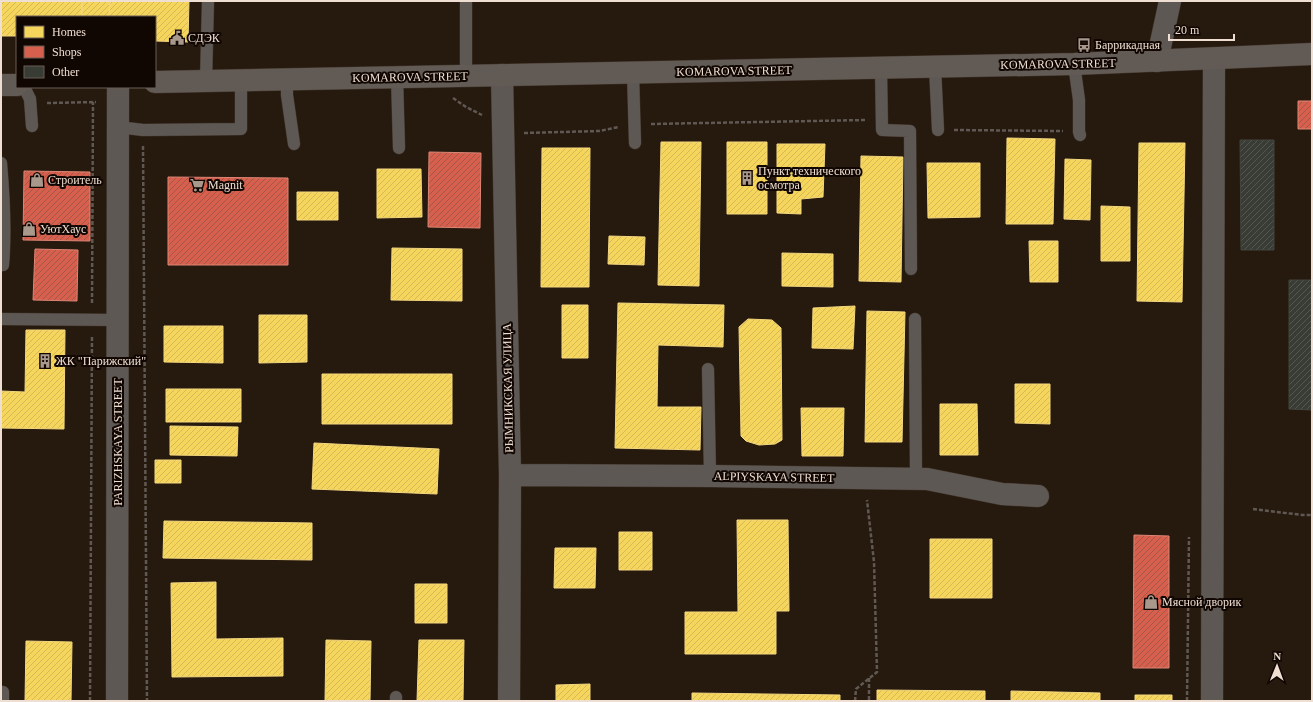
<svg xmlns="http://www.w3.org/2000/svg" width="1313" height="702" viewBox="0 0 1313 702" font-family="'Times New Roman',serif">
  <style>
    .homes { fill: url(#homes-hatch); stroke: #f4d87f }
    .shops { fill: url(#shops-hatch); stroke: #de8675 }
    .building { fill: url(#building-hatch); stroke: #43463f }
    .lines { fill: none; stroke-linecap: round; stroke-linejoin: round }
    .lane-casing { stroke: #40352b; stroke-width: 13 }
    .street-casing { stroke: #40352b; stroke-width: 23 }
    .secondary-casing { stroke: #40352b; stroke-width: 23 }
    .path { stroke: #605953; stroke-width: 2.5; stroke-dasharray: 4 2; stroke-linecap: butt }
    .lane { stroke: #5e5854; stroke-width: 12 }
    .street { stroke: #5e5854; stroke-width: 22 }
    .secondary { stroke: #625a54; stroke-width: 22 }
    .labels { text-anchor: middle; stroke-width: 4; stroke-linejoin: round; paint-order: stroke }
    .poi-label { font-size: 12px; fill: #efded2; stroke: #100602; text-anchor: start }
    .street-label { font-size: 12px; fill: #efded2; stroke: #100602 }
  </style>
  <defs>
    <pattern id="homes-hatch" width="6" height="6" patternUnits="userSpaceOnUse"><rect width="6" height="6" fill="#f6d55c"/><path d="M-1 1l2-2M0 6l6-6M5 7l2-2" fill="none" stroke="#d3b856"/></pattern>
    <pattern id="shops-hatch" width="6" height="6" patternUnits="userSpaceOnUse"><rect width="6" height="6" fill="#d6604d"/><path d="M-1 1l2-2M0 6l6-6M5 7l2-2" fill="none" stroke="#a45648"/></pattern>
    <pattern id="building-hatch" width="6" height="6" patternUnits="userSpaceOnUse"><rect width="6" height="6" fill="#383c35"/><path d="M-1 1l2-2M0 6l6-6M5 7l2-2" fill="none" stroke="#555851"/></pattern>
  </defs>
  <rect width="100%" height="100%" fill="#26190e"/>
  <!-- homes -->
  <path class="homes" d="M1 1H82V17H17V36H1Z
    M82 1H110L109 17H82Z
    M110 1H189L188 42 155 41V17H109Z
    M1007 138 1055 139 1053 224H1006Z
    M661 142H701L699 286 658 285Z
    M727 142H767V214H727Z
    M1139 143H1185L1182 302 1137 301Z
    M777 144H825L823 197 801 199V214L777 213Z
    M542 148H590L589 287H541Z
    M861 156 903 157 901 282 859 281Z
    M1065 159 1091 160 1090 220 1064 219Z
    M927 163H980V217L928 218Z
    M377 169H421L422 217 377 218Z
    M297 192H338V220H297Z
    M1101 206 1130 207V261H1101Z
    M609 236 645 237 644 265 608 264Z
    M1029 241H1058V282H1030Z
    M392 248 462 249V301L391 300Z
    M782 253 833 254V287L782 286Z
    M618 303 724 305 723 347 658 345 657 407H701L700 450 615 448Z
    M562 305H588V358H562Z
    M855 306 853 349 812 348 813 308Z
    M867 311 905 312 902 442H865Z
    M259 315H307V362L259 363Z
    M748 319 772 320 781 328 782 440 775 444 759 445 746 441 741 436 739 327Z
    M164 326H223V363L164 362Z
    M26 330H65L64 429 1 428V391L25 392Z
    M322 374H452V424H322Z
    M1015 384H1050V424L1015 423Z
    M166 389H241V422H166Z
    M940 404H977L978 455H940Z
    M801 408H844L843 456H802Z
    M170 426 238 427 237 456 170 455Z
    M314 443 439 449 437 494 312 489Z
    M155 460H181V483H155Z
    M737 520H788L789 611H776V654H685V612H738Z
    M164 521 312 523V560L163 558Z
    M619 532H652V570H619Z
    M930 539H992V598H930Z
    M555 548H596L595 588H554Z
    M216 582V639L283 638V676L172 677 171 583Z
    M415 584H447V623H415Z
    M326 640 371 641 370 701H325Z
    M419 640H464L463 701H417Z
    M26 641 72 642 71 701H25Z
    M590 684V701H556V685Z
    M877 690 985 691V701H877Z
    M1011 691 1100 693V701H1011Z
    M692 693 840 695V701H692Z
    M1135 695H1172V701H1135Z"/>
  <!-- shops -->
  <path class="shops" d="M1298 101H1312V129H1298Z
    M429 152 481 153 480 228 428 227Z
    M24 171 90 172V241L23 240Z
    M168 177 288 178V265H168Z
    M35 249 78 250 77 301 33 300Z
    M1134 535 1169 536V668H1133Z"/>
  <!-- building -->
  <path class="building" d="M1240 140H1274V250H1241Z
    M1289 280H1312V410L1289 409Z"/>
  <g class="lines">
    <defs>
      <path id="lane" d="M466 1V76
        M1074 64 1079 100V132L1080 135
        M935 67 938 130
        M881 68 882 130 910 131 911 269
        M633 73 635 143
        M397 77 399 148
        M287 80V95L294 144
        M206 81 208 1
        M24 87 30 99 32 126
        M118 127 143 130 241 129V81
        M1 163C4 197 6 231 3 265H1
        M1 319 118 320
        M915 319 916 479
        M708 369 710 476
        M3 701V692
        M396 701V697"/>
      <path id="street" d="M1157 61 1170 1
        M502 75 510 475 509 701
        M510 475 710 476 927 479 1002 494 1038 496
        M117 701 118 87
        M1212 701 1214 59"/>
      <path id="secondary" d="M155 82 1074 64 1312 54
        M1 85H17"/>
    </defs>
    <!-- lane casing -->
    <use href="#lane" class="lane-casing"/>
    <!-- street casing -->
    <use href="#street" class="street-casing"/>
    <!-- secondary casing -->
    <use href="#secondary" class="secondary-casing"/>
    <!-- path -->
    <path class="path" d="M453 98 466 107 482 115
      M47 103 96 102
      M651 124 866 120
      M954 130 1063 131
      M524 133 599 131 619 127
      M143 146 147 701
      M92 303 93 102
      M1253 509 1302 515H1312
      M869 678V701
      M90 701 92 336
      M855 701 856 689 877 672 874 562 867 500
      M1187 701 1189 537"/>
    <!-- lane -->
    <use href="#lane" class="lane"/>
    <!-- street -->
    <use href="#street" class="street"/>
    <!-- secondary -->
    <use href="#secondary" class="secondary"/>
  </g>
  <!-- icons -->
  <defs>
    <symbol id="civic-bare" viewBox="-9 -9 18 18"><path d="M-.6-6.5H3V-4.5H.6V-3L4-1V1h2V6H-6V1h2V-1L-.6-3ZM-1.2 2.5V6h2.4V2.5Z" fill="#a9998d" stroke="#100602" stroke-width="2.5" paint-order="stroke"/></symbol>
    <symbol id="bus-bare" viewBox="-9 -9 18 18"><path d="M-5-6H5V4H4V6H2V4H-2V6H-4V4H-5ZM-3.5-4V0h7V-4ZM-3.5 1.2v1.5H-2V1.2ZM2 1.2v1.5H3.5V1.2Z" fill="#a9998d" stroke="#100602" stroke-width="2.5" paint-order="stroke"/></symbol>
    <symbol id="building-bare" viewBox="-9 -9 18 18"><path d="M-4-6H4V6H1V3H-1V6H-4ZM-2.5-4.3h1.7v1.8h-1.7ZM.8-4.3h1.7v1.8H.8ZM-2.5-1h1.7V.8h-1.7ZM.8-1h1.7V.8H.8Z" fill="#a9998d" stroke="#100602" stroke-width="2.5" paint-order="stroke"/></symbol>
    <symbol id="shop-bare" viewBox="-9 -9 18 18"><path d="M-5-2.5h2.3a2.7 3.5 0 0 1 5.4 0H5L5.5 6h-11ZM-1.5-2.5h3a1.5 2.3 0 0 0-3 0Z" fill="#a9998d" stroke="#100602" stroke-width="2.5" paint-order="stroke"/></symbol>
    <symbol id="supermarket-bare" viewBox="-9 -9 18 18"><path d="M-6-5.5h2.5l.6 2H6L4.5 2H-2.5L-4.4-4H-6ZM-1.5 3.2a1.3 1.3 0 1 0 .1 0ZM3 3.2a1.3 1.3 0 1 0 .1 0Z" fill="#a9998d" stroke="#100602" stroke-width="2.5" paint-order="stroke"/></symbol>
  </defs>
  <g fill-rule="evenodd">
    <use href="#civic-bare" x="167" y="28" width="20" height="20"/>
    <use href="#bus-bare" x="1074" y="35" width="20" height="20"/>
    <use href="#building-bare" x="737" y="168" width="20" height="20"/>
    <use href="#shop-bare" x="27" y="170" width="20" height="20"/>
    <use href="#supermarket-bare" x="187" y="175" width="20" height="20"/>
    <use href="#shop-bare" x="19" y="219" width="20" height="20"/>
    <use href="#building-bare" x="35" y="351" width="20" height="20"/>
    <use href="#shop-bare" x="1141" y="592" width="20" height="20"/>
  </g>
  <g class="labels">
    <!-- poi labels -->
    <g class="poi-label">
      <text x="188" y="42">СДЭК</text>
      <text x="1095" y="49">Баррикадная</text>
      <text x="758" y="175">Пункт технического<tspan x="758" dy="14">осмотра</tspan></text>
      <text x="48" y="184">Строитель</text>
      <text x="208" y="189">Magnit</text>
      <text x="40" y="233">УютХаус</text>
      <text x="56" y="365">ЖК "Парижский"</text>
      <text x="1162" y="606">Мясной дворик</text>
    </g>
    <!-- street labels -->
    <g class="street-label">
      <text transform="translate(1058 64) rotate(-1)" y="4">KOMAROVA STREET</text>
      <text transform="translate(734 71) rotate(-1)" y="4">KOMAROVA STREET</text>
      <text transform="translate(410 77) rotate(-1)" y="4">KOMAROVA STREET</text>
      <text transform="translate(508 388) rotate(-91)" y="4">РЫМНИКСКАЯ УЛИЦА</text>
      <text transform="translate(118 442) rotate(-90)" y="4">PARIZHSKAYA STREET</text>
      <text transform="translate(774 477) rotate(1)" y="4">ALPIYSKAYA STREET</text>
    </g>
  </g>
  <!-- border -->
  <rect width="1313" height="702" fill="none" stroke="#efded2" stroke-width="4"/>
  <!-- legend -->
  <rect x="16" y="16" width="140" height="72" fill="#100602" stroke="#695c55"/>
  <rect x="24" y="26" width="20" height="12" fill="#f6d55c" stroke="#695c55"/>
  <text x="52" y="36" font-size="12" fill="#efded2">Homes</text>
  <rect x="24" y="46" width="20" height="12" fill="#d6604d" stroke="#695c55"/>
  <text x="52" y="56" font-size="12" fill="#efded2">Shops</text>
  <rect x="24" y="66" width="20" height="12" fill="#383c35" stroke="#695c55"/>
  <text x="52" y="76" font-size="12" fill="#efded2">Other</text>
  <!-- north arrow -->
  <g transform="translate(1277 666) rotate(1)" stroke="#100602" stroke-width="3" paint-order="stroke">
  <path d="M0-3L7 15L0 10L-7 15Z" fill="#efded2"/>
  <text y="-6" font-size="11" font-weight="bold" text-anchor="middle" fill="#efded2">N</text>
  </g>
  <!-- scale -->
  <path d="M1169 34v6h65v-6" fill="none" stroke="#efded2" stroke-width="2"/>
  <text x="1175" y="34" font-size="12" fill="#efded2" stroke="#100602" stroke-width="3" paint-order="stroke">20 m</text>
</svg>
